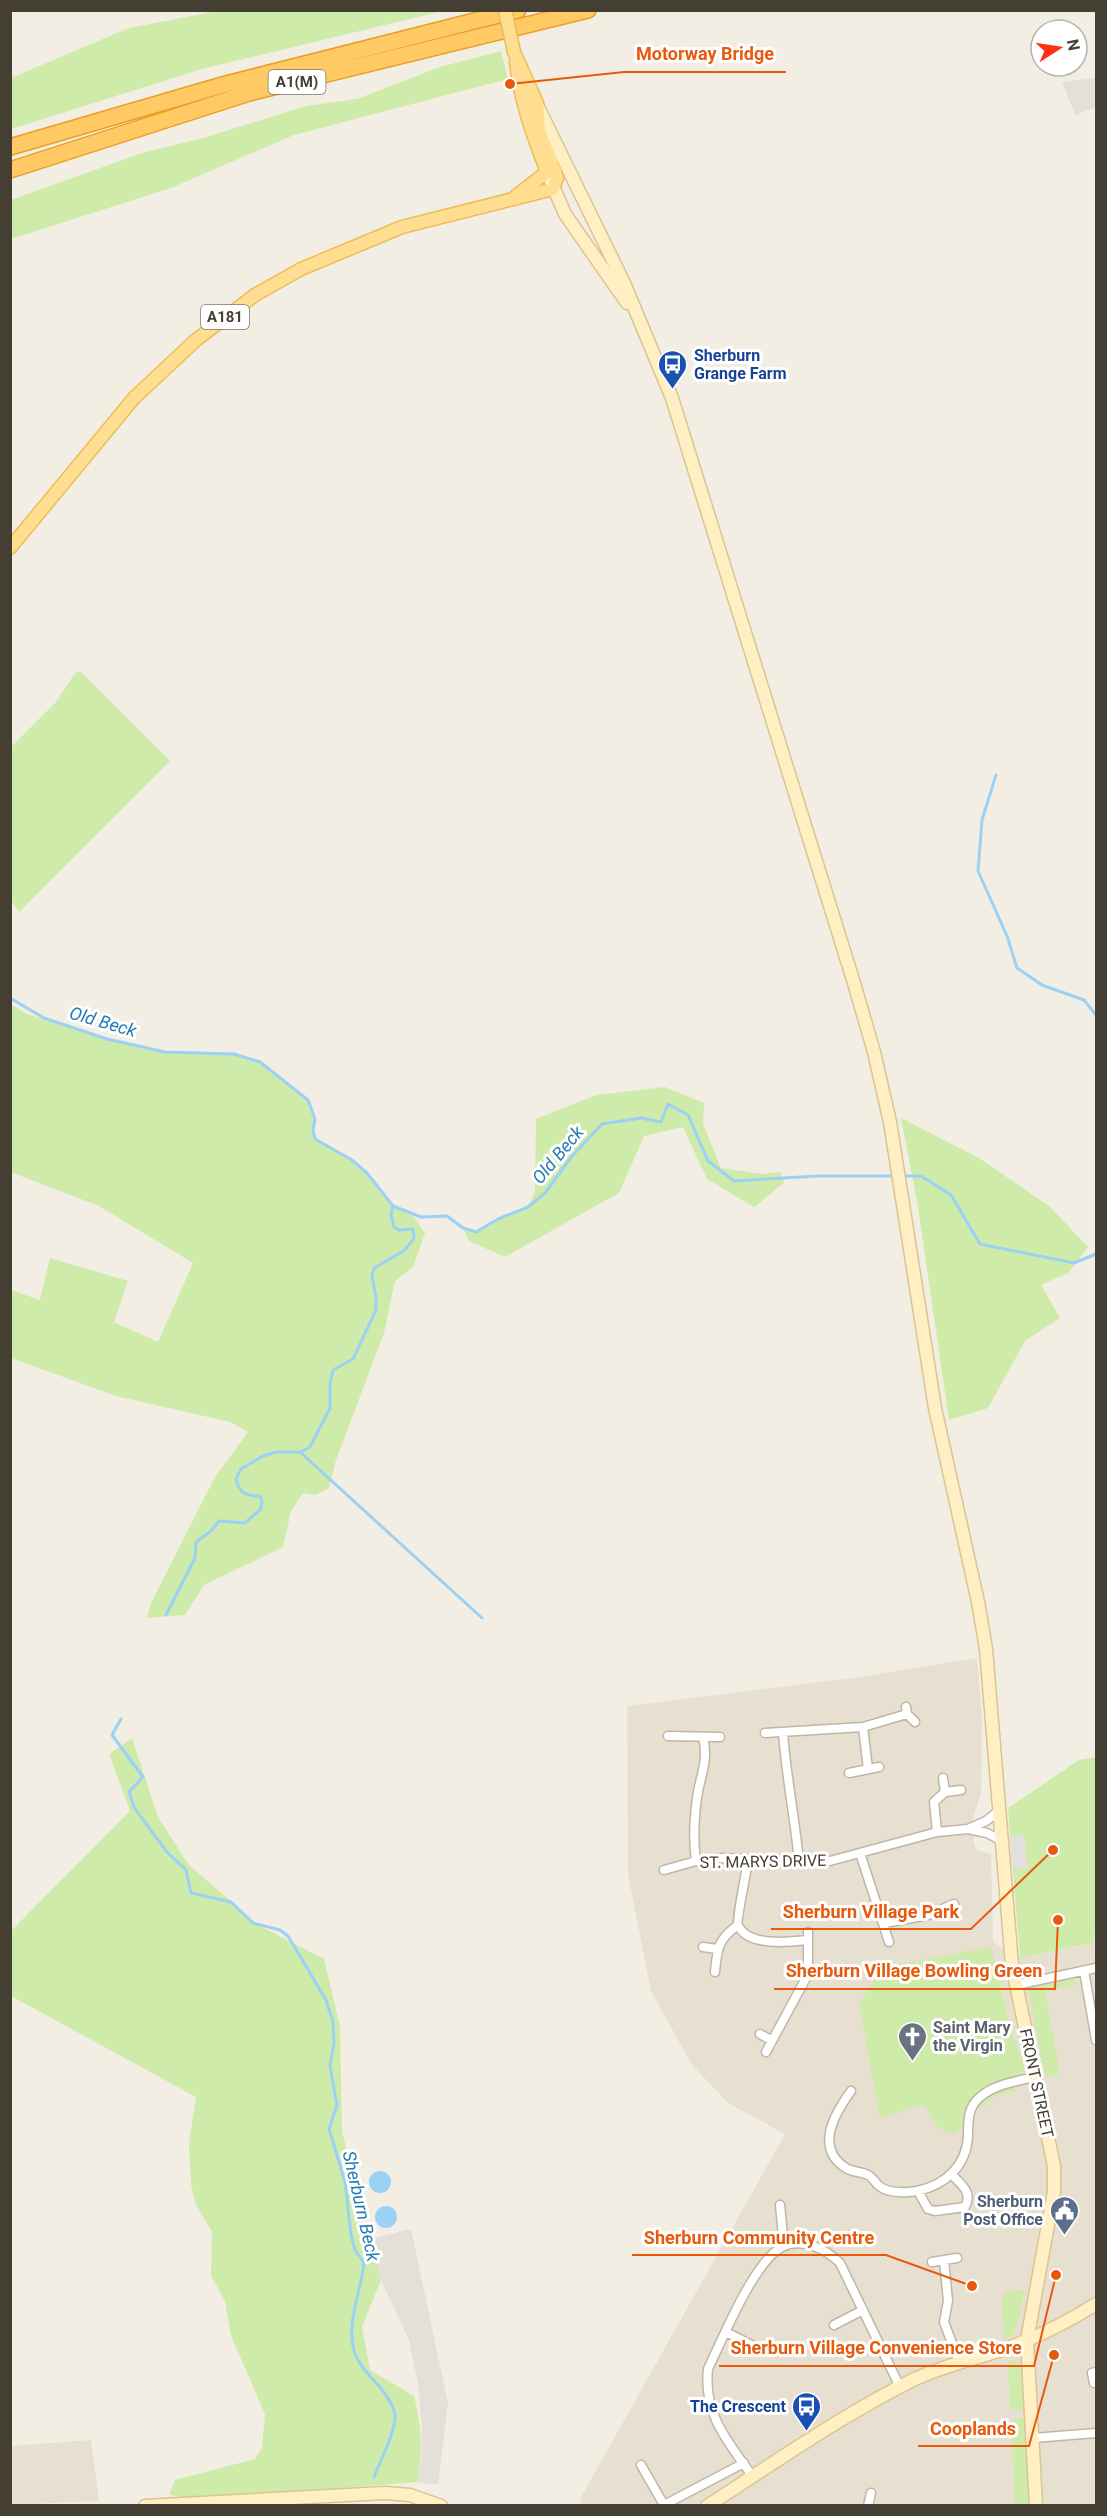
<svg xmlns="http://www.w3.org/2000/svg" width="1107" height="2516" viewBox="0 0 1107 2516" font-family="Roboto,sans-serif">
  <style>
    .residential { fill: #e7e0d1 }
    .industrial { fill: #e5dfd9 }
    .green { fill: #ceeba9 }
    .parking { fill: #e3e0dc }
    .water { fill: #9bd1f5 }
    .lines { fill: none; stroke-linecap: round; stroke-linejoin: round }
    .stream { stroke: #9bd1f5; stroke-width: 3 }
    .street-casing { stroke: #bfb6a6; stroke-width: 11 }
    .secondary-casing { stroke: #dac592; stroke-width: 15 }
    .primary-casing { stroke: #ecbd59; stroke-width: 15 }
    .highway-casing { stroke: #e89f29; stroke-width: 18 }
    .street { stroke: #fff; stroke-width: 8 }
    .secondary { stroke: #ffefc2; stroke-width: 12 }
    .primary { stroke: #ffde91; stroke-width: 12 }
    .highway { stroke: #ffc963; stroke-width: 15 }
    .primary-bridge-casing { stroke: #ecbd59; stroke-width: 15; stroke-linecap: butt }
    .primary-bridge { stroke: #ffde91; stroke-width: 12 }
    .labels { text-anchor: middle; stroke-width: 6; stroke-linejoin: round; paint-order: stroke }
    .shield { fill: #fff; stroke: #7d7870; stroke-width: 1.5 }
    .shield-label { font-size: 15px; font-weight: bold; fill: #453e33 }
    .transit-label { font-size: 16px; font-weight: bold; fill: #164399; stroke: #fff; text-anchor: start }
    .street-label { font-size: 16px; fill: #453e33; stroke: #fff }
    .worship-label { font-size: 16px; font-weight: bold; fill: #5b616d; stroke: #fff; text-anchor: start }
    .service-label { font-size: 16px; font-weight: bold; fill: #4e5e75; stroke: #fff; text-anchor: end }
    .water-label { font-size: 18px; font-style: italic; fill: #257cb8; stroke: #fff }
    .leader { fill: none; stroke: #e8590c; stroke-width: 2 }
    .callout-dot { fill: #e8590c; stroke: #fff; stroke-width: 2 }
    .callout-label { font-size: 18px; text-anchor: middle; font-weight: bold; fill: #e8590c; stroke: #fff; stroke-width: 6; stroke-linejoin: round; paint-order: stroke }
  </style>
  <rect width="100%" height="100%" fill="#f3eee3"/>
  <!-- residential -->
  <path class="residential" d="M977 1658 982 1718 981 1793 973 1818 974 1844 977 1850 991 1854 993 1942 1020 1958 1092 1944 1096 1920V2505L584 2506 580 2499 785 2134 728 2103 692 2065 651 1991 628 1874 627 1706 853 1678Z
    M91 2440 99 2501 11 2505V2446Z"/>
  <!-- industrial -->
  <path class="industrial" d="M1096 78V107L1075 115 1062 82Z
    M411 2229 448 2403 438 2485 417 2482 421 2458 422 2427 418 2384 409 2340 381 2280 370 2239Z"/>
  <!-- green -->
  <path class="green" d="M222 10 443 11 202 69 11 129V78L129 28Z
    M501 51 508 79 294 135 171 188 11 239V200L142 153 203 138 306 106 357 99 440 67Z
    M80 671 170 761 19 912 11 900V747L56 702 75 673Z
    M10 1004 27 1014 107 1039 165 1052 234 1054 260 1062 308 1100 315 1119 313 1130 315 1139 352 1160 367 1173 393 1206 413 1216 425 1233 413 1267 395 1281 384 1333 336 1460 329 1488 316 1495 303 1493 291 1511 283 1547 204 1585 185 1615 147 1618 152 1601 215 1477 248 1432 230 1422 116 1396 11 1358V1290L40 1300 50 1258 128 1281 114 1322 158 1342 193 1263 99 1206 13 1173 11 1175Z
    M665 1087 704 1103 703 1124 721 1168 763 1174 780 1172 784 1183 754 1207 707 1179 683 1127 644 1136 619 1193 505 1257 469 1241 463 1228 476 1232 498 1219 528 1207 535 1192 536 1119 596 1095Z
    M901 1118 979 1158 1049 1206 1088 1247 1068 1273 1041 1285 1060 1318 1025 1341 988 1408 949 1420 918 1207Z
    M132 1738 158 1817 188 1864 258 1925 324 1959 340 2026 342 2132 381 2280 362 2327 370 2370 414 2396C422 2429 423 2447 417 2482L188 2500 169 2494 175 2480 255 2459 262 2448 265 2414 231 2336 225 2301 211 2276 212 2232 195 2203 191 2184 189 2143 196 2097 11 1996 10 1932 130 1811 109 1754Z
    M1096 1757V1920L1093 1943 1020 1958 1008 1808 1079 1760Z
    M991 1947 1010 2026 1026 2072 1013 2077 1016 2091 994 2096 989 2102 966 2115 962 2128 953 2134 938 2128 923 2104 880 2118 859 2003 882 1967Z
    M1073 1979 1079 1984 1045 1991 1060 2074 1045 2077 1028 1989Z
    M1023 2290 1025 2291 1015 2332 1011 2337 1004 2338 1002 2296 1008 2291Z
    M1015 2360 1023 2367 1025 2410 1010 2409 1008 2361Z
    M1015 2418H1026L1030 2505H1015L1011 2424Z"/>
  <!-- parking -->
  <path class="parking" d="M1024 1835 1028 1868 1012 1869 1009 1837Z"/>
  <!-- water -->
  <path class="water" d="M369 2182a11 11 0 1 1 22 0a11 11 0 1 1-22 0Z
    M375 2217a11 11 0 1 1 22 0a11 11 0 1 1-22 0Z"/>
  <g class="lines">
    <!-- stream -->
    <path class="stream" d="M996 775 982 820 978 871 1007 936 1017 968 1042 985 1084 1000 1096 1015
      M10 998 44 1018 107 1039 165 1052 234 1054 260 1062 308 1100 315 1119 313 1130 315 1139 352 1160 367 1173 393 1206 421 1217 447 1216 463 1228 476 1232 498 1219 528 1207 545 1193 572 1156 602 1124 641 1118 661 1122 668 1104 688 1115 708 1161 734 1181 817 1176H894
      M901 1176H921L951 1195 980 1244 1074 1263 1096 1254
      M300 1452 482 1618
      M166 1615 195 1558 196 1542 211 1531 219 1521 245 1523 261 1509 262 1501 260 1496C246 1496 239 1493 236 1479L241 1469 263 1456 276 1452H300L310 1447 330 1408V1384L333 1370 353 1359 376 1310V1297L372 1275 374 1268 405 1250 414 1238 413 1229 399 1230 394 1227 391 1215 393 1206
      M121 1719 112 1735 143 1777 129 1792 134 1807 141 1817 167 1852 186 1870 191 1893 231 1902 253 1923 280 1930 288 1936 326 2000 333 2022 334 2043 330 2066 337 2105 329 2129 345 2182 351 2235 355 2250 364 2263C361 2293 345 2324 355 2354 360 2367 371 2377 380 2387 386 2395 394 2405 395 2415 396 2431 380 2461 374 2477"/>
    <defs>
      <path id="street" d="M906 1707 907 1714 915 1722
        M863 1727 868 1769
        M783 1732C786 1776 795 1818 799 1862
        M765 1733 863 1727 907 1714
        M668 1736 720 1737
        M849 1773 879 1767
        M945 1792 961 1790
        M968 1829 987 1833 1002 1841
        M937 1832 934 1802 945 1792 943 1778
        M860 1853 889 1942
        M748 1860C747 1869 736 1921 738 1925 747 1947 790 1942 808 1940
        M696 1861C693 1840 694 1820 697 1798 700 1775 709 1762 703 1737
        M664 1870 696 1861 723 1858 830 1861 937 1832 968 1829 986 1821 1000 1810
        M885 1923 928 1915 954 1904
        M703 1947 717 1949
        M1084 1971 1096 2040
        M715 1972C717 1949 718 1939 738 1925
        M1016 1985 1096 1968
        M760 2034 771 2040
        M766 2052 806 1978 808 1969V1932
        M851 2091C835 2113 814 2148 846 2168 854 2173 861 2171 868 2175 871 2176 875 2182 878 2185 888 2194 904 2193 917 2191 946 2185 967 2165 968 2135 968 2120 968 2107 980 2097 995 2084 1017 2081 1036 2077
        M918 2191 928 2209 935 2211 965 2207C973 2193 962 2185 952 2175
        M780 2205 784 2246
        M944 2260 948 2301 944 2322 959 2362
        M932 2262 957 2258
        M834 2325 863 2310
        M726 2332 763 2351
        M1094 2383 1092 2373 1096 2372
        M1033 2438 1096 2433
        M641 2465 664 2505
        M753 2477C728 2442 703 2414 708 2369 722 2340 754 2261 782 2247 802 2237 826 2249 840 2263L900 2387
        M662 2506 744 2463
        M868 2506 871 2493"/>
      <path id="secondary" d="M537 105 624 283 672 398 854 983 874 1052 890 1122 935 1408 978 1602 986 1649 1012 1965 1054 2166V2192L1027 2340 1036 2506
        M555 171 547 172 565 214 627 303
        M145 2506 385 2493 410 2495 441 2506
        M707 2506C776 2462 842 2415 915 2379 943 2366 973 2359 1002 2350 1036 2338 1066 2323 1096 2304"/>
      <path id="primary" d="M516 62C520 100 533 136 547 172L516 196
        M10 548 134 398 196 340 255 295 301 269 402 227 553 189 557 178 539 130 537 103 514 52"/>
      <path id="highway" d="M10 147 226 84 518 10
        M10 170 249 93 588 10"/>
    </defs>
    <!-- street casing -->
    <use href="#street" class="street-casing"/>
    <!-- secondary casing -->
    <use href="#secondary" class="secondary-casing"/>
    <!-- primary casing -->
    <use href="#primary" class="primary-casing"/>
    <!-- highway casing -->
    <use href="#highway" class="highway-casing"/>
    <!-- street -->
    <use href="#street" class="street"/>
    <!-- secondary -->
    <use href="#secondary" class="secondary"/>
    <!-- primary -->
    <use href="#primary" class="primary"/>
    <!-- highway -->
    <use href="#highway" class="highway"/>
    <defs>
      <path id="primary-bridge" d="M505 10 514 52"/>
    </defs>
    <!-- primary-bridge casing -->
    <use href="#primary-bridge" class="primary-bridge-casing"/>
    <!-- primary-bridge -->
    <use href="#primary-bridge" class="primary-bridge"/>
  </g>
  <!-- icons -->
  <defs>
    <symbol id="bus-pin" viewBox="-11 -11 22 30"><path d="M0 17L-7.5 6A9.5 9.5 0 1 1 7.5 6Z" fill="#1a4fb4" stroke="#fff"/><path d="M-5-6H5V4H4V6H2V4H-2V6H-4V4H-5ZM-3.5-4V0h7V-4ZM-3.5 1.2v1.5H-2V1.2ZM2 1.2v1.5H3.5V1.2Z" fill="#fff"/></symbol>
    <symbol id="church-pin" viewBox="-11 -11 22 30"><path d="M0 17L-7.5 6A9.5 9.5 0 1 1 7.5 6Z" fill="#6b7280" stroke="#fff"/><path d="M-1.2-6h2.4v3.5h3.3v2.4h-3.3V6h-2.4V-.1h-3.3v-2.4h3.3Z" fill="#fff"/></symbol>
    <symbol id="civic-pin" viewBox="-11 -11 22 30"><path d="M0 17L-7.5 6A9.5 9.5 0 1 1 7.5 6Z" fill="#5c6f8a" stroke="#fff"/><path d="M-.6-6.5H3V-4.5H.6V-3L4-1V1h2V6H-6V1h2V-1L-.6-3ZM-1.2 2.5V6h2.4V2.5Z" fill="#fff"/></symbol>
  </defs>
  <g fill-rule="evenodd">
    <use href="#bus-pin" x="656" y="348" width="33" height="45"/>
    <use href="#church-pin" x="896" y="2020" width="33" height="45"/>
    <use href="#civic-pin" x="1048" y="2194" width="33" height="45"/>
    <use href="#bus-pin" x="790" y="2390" width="33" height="45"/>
  </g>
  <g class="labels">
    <!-- shield labels -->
    <g class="shield">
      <rect x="268.5" y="70" width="57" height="24" rx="4.5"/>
      <rect x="201" y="305" width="48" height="24" rx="4.5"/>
    </g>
    <g class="shield-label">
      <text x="297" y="87">A1(M)</text>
      <text x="225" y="322">A181</text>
    </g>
    <!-- transit labels -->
    <g class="transit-label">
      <text x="694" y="361">Sherburn<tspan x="694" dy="18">Grange Farm</tspan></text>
      <text x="786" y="2412" text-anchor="end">The Crescent</text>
    </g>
    <!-- street labels -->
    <g class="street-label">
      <text transform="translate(763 1861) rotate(-1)" y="6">ST. MARYS DRIVE</text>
      <text transform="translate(1037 2083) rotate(78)" y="6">FRONT STREET</text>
    </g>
    <!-- worship labels -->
    <g class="worship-label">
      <text x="933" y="2033">Saint Mary<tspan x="933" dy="18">the Virgin</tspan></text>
    </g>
    <!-- service labels -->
    <g class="service-label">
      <text x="1043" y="2207">Sherburn<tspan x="1043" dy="18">Post Office</tspan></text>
    </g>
    <!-- water labels -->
    <g class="water-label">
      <text transform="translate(103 1022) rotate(16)" y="6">Old Beck</text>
      <text transform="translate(558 1155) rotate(-50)" y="6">Old Beck</text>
      <text transform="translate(361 2206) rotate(77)" y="6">Sherburn Beck</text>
    </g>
  </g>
  <!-- callouts -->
  <path class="leader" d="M510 84L624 72H786M1053 1850L971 1929H771M1058 1920L1055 1989H774M972 2286L886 2255H632M1056 2275L1034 2366H719M1054 2355L1029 2446H918"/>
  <g class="callout-dot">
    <circle cx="510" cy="84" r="6"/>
    <circle cx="1053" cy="1850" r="6"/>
    <circle cx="1058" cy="1920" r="6"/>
    <circle cx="972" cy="2286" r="6"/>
    <circle cx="1056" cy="2275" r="6"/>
    <circle cx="1054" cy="2355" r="6"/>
  </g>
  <g class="callout-label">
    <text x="705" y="60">Motorway Bridge</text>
    <text x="871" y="1918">Sherburn Village Park</text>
    <text x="914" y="1977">Sherburn Village Bowling Green</text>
    <text x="759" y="2244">Sherburn Community Centre</text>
    <text x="876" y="2354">Sherburn Village Convenience Store</text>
    <text x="973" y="2435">Cooplands</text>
  </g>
  <!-- border -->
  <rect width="1107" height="2516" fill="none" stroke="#453e33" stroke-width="24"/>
  <!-- north arrow -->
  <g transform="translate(1059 48) rotate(78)"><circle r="28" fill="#ffffff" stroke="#b5b2ad" stroke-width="1.5"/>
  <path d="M0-4.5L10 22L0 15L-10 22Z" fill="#ff2f0f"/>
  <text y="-9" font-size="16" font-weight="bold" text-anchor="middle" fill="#453e33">N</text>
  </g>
</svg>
